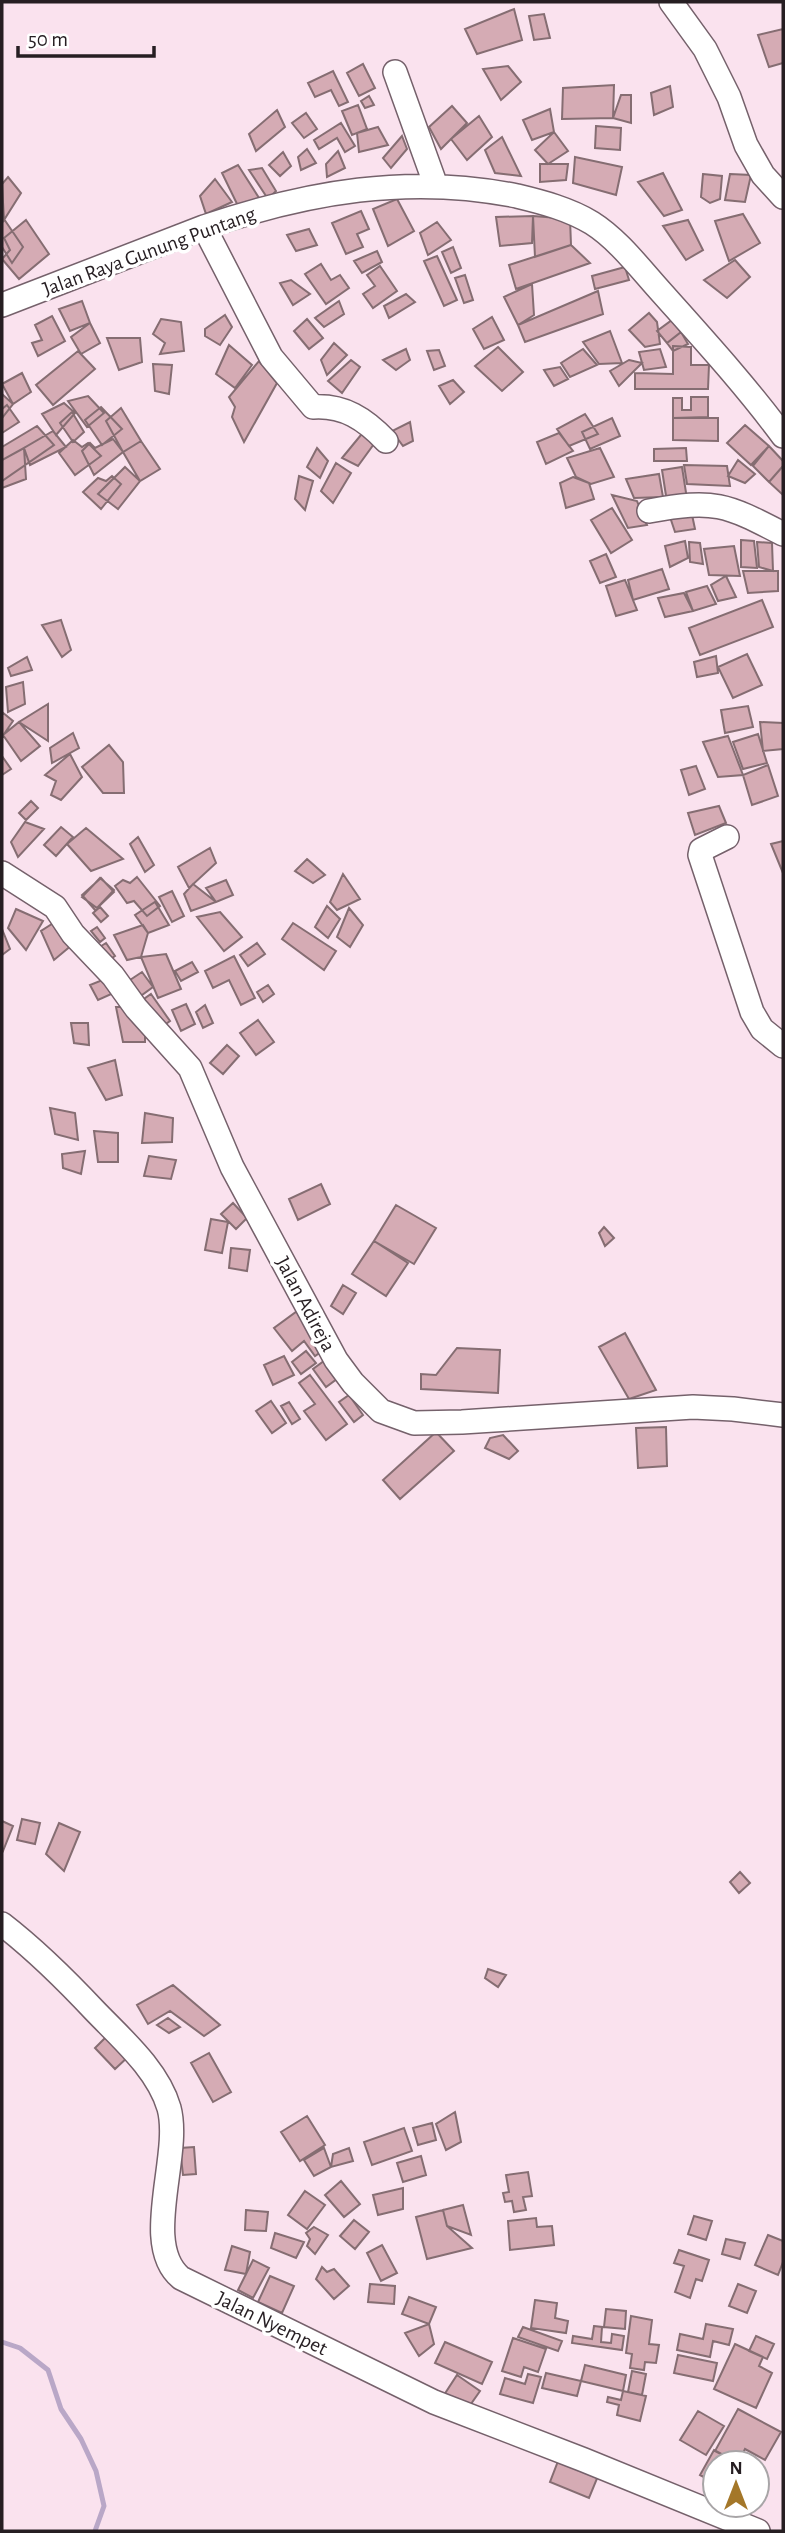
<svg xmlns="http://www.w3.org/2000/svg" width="785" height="2533" viewBox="0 0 785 2533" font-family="'Alegreya Sans',sans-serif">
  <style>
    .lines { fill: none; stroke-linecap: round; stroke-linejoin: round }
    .stream { stroke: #b9a7c7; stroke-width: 5 }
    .building { fill: #d5abb4; stroke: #856d72; stroke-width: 2 }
    .minor-casing { stroke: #75616b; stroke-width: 26 }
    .minor { stroke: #fff; stroke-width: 23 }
    .labels { text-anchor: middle; stroke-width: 7; stroke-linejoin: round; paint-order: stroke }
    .street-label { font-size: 21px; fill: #261e22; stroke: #fff }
  </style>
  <rect width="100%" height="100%" fill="#fae2ee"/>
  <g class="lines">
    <!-- stream -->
    <path class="stream" d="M2 2342 20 2348 48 2370 61 2409 81 2439 96 2471 104 2506 95 2531"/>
  </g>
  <!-- building -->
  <path class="building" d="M514 9 522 40 477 54 465 29Z
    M544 14 550 38 534 40 529 16Z
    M783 29V63L769 67 758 35Z
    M363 64 375 88 359 96 347 73Z
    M508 66 521 82 501 100 483 69Z
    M333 71 348 102 339 106 331 90 315 97 308 83Z
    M614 85 613 118 562 119 563 88Z
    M670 86 673 107 654 115 651 93Z
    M621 95H631V123L613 118Z
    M369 96 374 105 365 108 361 101Z
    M358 105 367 129 352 135 342 111Z
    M452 106 467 123 441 149 429 127Z
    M550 109 554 132 532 140 523 120Z
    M277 110 285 127 256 151 249 134Z
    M306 113 317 129 304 138 292 123Z
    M479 116 492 137 467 160 451 139Z
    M341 123 355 146 345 152 337 138 319 149 314 140Z
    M596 126 621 128 620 150 595 148Z
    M378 127 388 145 359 152 357 133Z
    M554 132 568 151 548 164 535 150Z
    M402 136 407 149 391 168 383 158Z
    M502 137 521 176 495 173 485 150Z
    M307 149 316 163 301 170 298 157Z
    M338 151 345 168 327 177 326 164Z
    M283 152 291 166 280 176 269 165Z
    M575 157 622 167 616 195 573 183Z
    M540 164H568L566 180 540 182Z
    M238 165 261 201 239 208 222 173Z
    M262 168 276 191 268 199 249 170Z
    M663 173 682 210 664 216 638 182Z
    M703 174 722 176 720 199 710 203 701 197Z
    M730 174 751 175 745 202 725 200Z
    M8 177 21 193 4 220 2 184Z
    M215 179 232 202 206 214 200 196Z
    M397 199 414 231 388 246 373 209Z
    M361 211 369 229 357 234 363 247 346 254 332 223Z
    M743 214 760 243 729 261 715 221Z
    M533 216 532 243 500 246 496 217Z
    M533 216 570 219 571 245 535 257Z
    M4 219 23 247 12 263 2 247V221Z
    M26 220 49 254 19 279 2 259 10 250 4 238Z
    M688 220 703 250 686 260 663 226Z
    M437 222 451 240 428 255 420 233Z
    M309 229 317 245 296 251 287 235Z
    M571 245 590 263 516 289 509 265Z
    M453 247 461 268 451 273 442 252Z
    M377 251 382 262 362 273 354 261Z
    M437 256 457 300 444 306 424 261Z
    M735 260 750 277 727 298 704 280Z
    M321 264 331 280 340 275 349 288 326 304 305 274Z
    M380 266 397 291 373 308 363 294 375 286 367 275Z
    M625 267 629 280 595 289 592 276Z
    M465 275 473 300 464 303 455 278Z
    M291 280 310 294 293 305 280 283Z
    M532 284 534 315 518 325 504 297Z
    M598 291 603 314 525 342 518 325Z
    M406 294 415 302 389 318 384 306Z
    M82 301 90 323 70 331 59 309Z
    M339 301 344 314 324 327 315 318Z
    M649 313 657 322 660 344 645 347 629 330Z
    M225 315 232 327 220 345 205 336V329Z
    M52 316 65 341 38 356 32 343 42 340 35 325Z
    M492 317 504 340 484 349 473 329Z
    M161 319 181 322 184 351 160 354 165 343 153 334Z
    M307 319 323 338 309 349 294 331Z
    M672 320 681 332 667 343 657 331Z
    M90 323 100 343 81 354 71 337Z
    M610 331 622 363 599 364 583 342Z
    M681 332 688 344 673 351 667 343Z
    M107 338H140L142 362 119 370Z
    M334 343 347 355 327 375 321 360Z
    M229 345 252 365 235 388 216 374Z
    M673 346 691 347V365H709L708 389H635V373L673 374Z
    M498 347 523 372 502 391 475 366Z
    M406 349 410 360 396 370 383 360Z
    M583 349 597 365 570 377 561 363Z
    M660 349 666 367 644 370 639 352Z
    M439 350 445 366 434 370 427 351Z
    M78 351 95 369 53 405 36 385Z
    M351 360 360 367 342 393 328 381Z
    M629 360 642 363 619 386 610 371Z
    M259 361 277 383 244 442 232 417 235 407 229 397Z
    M153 364 172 365 169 394 155 391Z
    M560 367 568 379 554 386 544 370Z
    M22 373 31 392 13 404 2 384Z
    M453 380 464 392 450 404 439 386Z
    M2 394 13 404 2 418Z
    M88 396 104 413 87 427 68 401Z
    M691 397H708V417L673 418V398H682V410H691Z
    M64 403 75 413 56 435 42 414Z
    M7 405 19 422 2 433V409Z
    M101 407 122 429 102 445 85 420Z
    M121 408 141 441 123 452 106 421Z
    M72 412 84 432 73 442 60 423Z
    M585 414 598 434 569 446 557 429Z
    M612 418 620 436 590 449 582 432Z
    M673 418H718V441L673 440Z
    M410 422 413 441 403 446 392 431Z
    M370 424 379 437 358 466 342 458Z
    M745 425 769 446 751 465 727 443Z
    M37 426 54 445 2 481V447Z
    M53 431 66 447 30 465 24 448Z
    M559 433 573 451 546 464 537 442Z
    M113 439 123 452 94 475 82 451 90 443 95 448Z
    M73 440 82 447 88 443 101 456 75 475 59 453Z
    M141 441 160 469 140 481 123 452Z
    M769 446 783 461V466L769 482 753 466Z
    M24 448 26 479 2 488V460Z
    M317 448 328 461 320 478 307 467Z
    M600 448 614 477 591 484 576 477 567 458Z
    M686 448 687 461H654V449Z
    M738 460 755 474 745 483 728 476Z
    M336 463 351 473 333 503 321 491Z
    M684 465 727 466 730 486 687 484Z
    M783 466V495L769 482Z
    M125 467 140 481 118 509 98 494Z
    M682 467 687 499 667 502 662 470Z
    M659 474 663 497 634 498 626 479Z
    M112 476 121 484 101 509 83 492 98 478 106 481Z
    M299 476 313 481 305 510 295 499Z
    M573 477 589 483 594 499 566 508 560 483Z
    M612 495 637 501 647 525 628 528Z
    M612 508 632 540 611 553 591 520Z
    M691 510 695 529 675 532 669 514Z
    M741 540 754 541 757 568 741 567Z
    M685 541 688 558 670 567 665 546Z
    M689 542 700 543 703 564 690 562Z
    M757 542 772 543 773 571 759 567Z
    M734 546 740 576 709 575 704 549Z
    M606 554 616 577 600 583 590 561Z
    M662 569 669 589 633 600 628 580Z
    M743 571H778V591L748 593Z
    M726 576 736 597 718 601 711 585Z
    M625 580 637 610 616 616 606 586Z
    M707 586 716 604 693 611 686 592Z
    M684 593 693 611 665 617 658 598Z
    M762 600 773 627 700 655 689 628Z
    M61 620 71 650 62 657 42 625Z
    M747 654 762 685 733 698 718 667Z
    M716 656 718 673 697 677 694 662Z
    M27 657 32 670 11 676 8 668Z
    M23 682 25 704 8 712 6 687Z
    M48 704V741L19 722Z
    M748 706 753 727 725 733 721 710Z
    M2 712 13 721 2 737Z
    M19 722 40 746 21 761 3 735Z
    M760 722 783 723V749L763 751Z
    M73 733 79 748 52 763 50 748Z
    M758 734 767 763 743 769 733 742Z
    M728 736 743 775 718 777 703 742Z
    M109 745 123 762 124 793H103L82 767Z
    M70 754 82 777 61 800 51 795 56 781 45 775Z
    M2 756 11 769 2 775Z
    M768 765 778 796 752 805 743 775Z
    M696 766 705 789 689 795 681 770Z
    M31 801 38 808 26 820 19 813Z
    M719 806 726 823 695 835 688 813Z
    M25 822 44 829 18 857 11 842Z
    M61 827 73 837 56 856 44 845Z
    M86 828 123 859 91 871 67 844Z
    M138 837 154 865 145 872 130 844Z
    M783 841V873L771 844Z
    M210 848 216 863 189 888 178 867Z
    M307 859 325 875 313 883 295 871Z
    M343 874 360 899 337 910 330 902Z
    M137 877 160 906 147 916 134 901 127 903 115 886 123 880 130 883Z
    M100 878 114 890 97 908 82 897Z
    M101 878 114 892 95 910 82 895Z
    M226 880 233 895 216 902 206 888Z
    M193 884 216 902 191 911 184 894Z
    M172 891 184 916 172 922 159 897Z
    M155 902 169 925 148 933 135 915Z
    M327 906 340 919 328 938 315 927Z
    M100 907 108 916 101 922 93 913Z
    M349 908 363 925 350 947 337 937Z
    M16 909 43 921 26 950 8 928Z
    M220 912 242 937 224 951 197 917Z
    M55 922 73 944 54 960 41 931Z
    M293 923 336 951 324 970 282 939Z
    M143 925 148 933 141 957 127 960 114 935Z
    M97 927 105 938 100 942 91 931Z
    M2 929 10 949 2 955Z
    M106 943 115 956 106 962 98 948Z
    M257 943 265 954 248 966 240 955Z
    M166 954 181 989 158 998 141 957Z
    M234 956 255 998 241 1005 229 980 213 988 205 971Z
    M192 962 198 972 181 981 175 971Z
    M142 972 153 987 135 1000 124 984Z
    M110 977 118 991 98 1000 90 985Z
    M268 985 274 994 263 1002 257 992Z
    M151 994 170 1021 160 1028 141 1001Z
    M186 1004 195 1024 181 1031 172 1010Z
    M205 1005 213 1023 203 1028 196 1012Z
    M116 1007H123L145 1023V1042H123Z
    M258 1020 274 1042 256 1055 240 1033Z
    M71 1023H88L89 1045 74 1043Z
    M227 1045 239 1056 223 1074 210 1063Z
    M115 1060 122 1095 106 1100 88 1068Z
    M50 1108 75 1113 78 1140 55 1134Z
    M145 1113 173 1118 172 1142 142 1143Z
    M94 1131 118 1133V1162H98Z
    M85 1151 81 1174 63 1168 62 1154Z
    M149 1156 176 1160 171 1179 144 1176Z
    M321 1184 330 1204 298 1220 289 1199Z
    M233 1203 247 1218 236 1229 221 1214Z
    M396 1205 436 1228 414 1264 374 1241Z
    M211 1219 228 1222 222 1253 205 1250Z
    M604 1227 614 1238 605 1246 599 1233Z
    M374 1241 408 1263 386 1296 352 1274Z
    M231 1248 250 1250 247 1271 229 1268Z
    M343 1285 356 1293 343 1314 331 1306Z
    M300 1309 328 1347 315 1356 304 1341 292 1351 274 1328Z
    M625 1333 656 1390 629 1399 599 1347Z
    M457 1348 500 1350 498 1393 421 1389V1374L436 1375Z
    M306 1351 316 1363 301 1374 292 1362Z
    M284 1356 294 1375 273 1385 264 1365Z
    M328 1358 341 1376 326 1387 313 1369Z
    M310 1375 347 1424 326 1440 304 1411 315 1404 299 1383Z
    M349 1395 363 1415 354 1422 339 1402Z
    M271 1401 286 1423 272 1433 256 1411Z
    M289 1402 300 1419 292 1424 281 1406Z
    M666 1427 667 1466 638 1468 636 1428Z
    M436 1432 454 1451 400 1499 383 1480Z
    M503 1435 518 1451 509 1459 485 1448 490 1438Z
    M22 1819 40 1823 35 1844 17 1840Z
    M2 1821 13 1826 3 1851 2 1850Z
    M59 1823 80 1832 64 1871 46 1854Z
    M740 1872 750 1883 739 1893 730 1882Z
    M488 1969 506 1975 498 1987 485 1978Z
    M173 1985 220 2025 204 2036 170 2011 148 2024 137 2005Z
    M168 2018 180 2027 169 2033 157 2025Z
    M109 2034 130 2055 115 2069 95 2048Z
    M209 2053 231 2092 213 2102 191 2063Z
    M455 2112 461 2142 446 2150 436 2124Z
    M307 2116 325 2145 300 2161 281 2132Z
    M432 2123 436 2140 418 2145 413 2128Z
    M404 2128 412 2151 372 2165 364 2142Z
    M194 2147 196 2174 183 2175 180 2148Z
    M324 2148 331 2167 314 2176 304 2160Z
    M349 2148 353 2161 331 2167 333 2154Z
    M421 2156 426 2175 403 2182 397 2163Z
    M528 2172 532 2196 523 2197 526 2210 514 2212 512 2201 505 2202 503 2193 509 2192 506 2175Z
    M341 2181 360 2204 344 2217 325 2195Z
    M403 2188V2209L378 2215 373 2195Z
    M305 2191 325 2205 307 2229 288 2215Z
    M463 2205 471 2235 447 2226 443 2210Z
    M246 2210 268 2212 266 2231 245 2230Z
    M443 2210 447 2226 472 2248 427 2259 416 2217Z
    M694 2216 712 2221 706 2240 688 2234Z
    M536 2218 537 2227 552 2226 554 2245 510 2250 508 2221Z
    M354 2220 369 2232 355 2249 340 2236Z
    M314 2227 328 2235 315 2254 307 2246 310 2239 306 2233Z
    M275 2233 304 2242 296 2258 271 2248Z
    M768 2235 783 2241V2262L778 2275 755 2265Z
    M726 2239 745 2243 740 2259 722 2254Z
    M382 2245 397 2273 381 2281 367 2253Z
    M232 2246 250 2252 246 2274 225 2270Z
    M679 2250 709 2260 702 2281 696 2279 690 2298 675 2292 684 2266 674 2263Z
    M253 2260 269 2268 253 2298 238 2290Z
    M322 2267 327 2272 334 2269 349 2286 334 2299 316 2279Z
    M270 2276 294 2286 282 2313 258 2302Z
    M370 2284 395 2286 394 2304 368 2302Z
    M738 2284 756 2291 747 2313 729 2306Z
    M409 2297 436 2307 429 2324 402 2314Z
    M535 2300 557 2303 555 2318 568 2321 566 2333 531 2328Z
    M606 2309 626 2311 625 2329 604 2327Z
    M631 2316 652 2320 649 2344 659 2345 656 2363 645 2362 644 2370 630 2368 632 2354 626 2353Z
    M429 2324 434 2344 419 2356 405 2333Z
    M706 2324 733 2329 729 2345 713 2341 710 2357 677 2350 680 2334 703 2339Z
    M594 2326 602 2327 601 2342 611 2343 612 2334 624 2336 622 2350 572 2343 573 2336 592 2339Z
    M523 2327 562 2341 558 2351 518 2337Z
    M756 2336 774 2344 767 2359 749 2351Z
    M513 2338 546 2349 538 2372 524 2367 521 2377 502 2371Z
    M445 2342 492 2362 482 2384 435 2363Z
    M735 2344 763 2357 759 2366 772 2373 756 2408 714 2389Z
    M678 2355 717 2363 713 2381 674 2373Z
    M585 2365 626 2375 623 2391 581 2381Z
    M632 2371 646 2374 642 2395 628 2392Z
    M546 2373 581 2381 577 2396 542 2388Z
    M528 2374 541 2377 533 2403 500 2394 505 2378 525 2384Z
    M457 2375 480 2391 466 2411 444 2395Z
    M623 2391 646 2396 640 2421 617 2415 619 2405 607 2402 608 2397 621 2400Z
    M738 2409 781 2432 765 2460 745 2449 738 2463 715 2451Z
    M698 2411 724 2426 706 2455 680 2440Z
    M565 2443 605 2459 589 2498 550 2482Z
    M714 2450 738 2463H715V2483L700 2475Z"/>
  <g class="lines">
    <defs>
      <path id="minor" d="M671 2 705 49 729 97 746 145 763 175 783 197
        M395 72 436 186
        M204 227 271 357 313 407C344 405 365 419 386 441
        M2 305 204 227C307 192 409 174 517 196 542 202 569 209 592 223 619 240 641 270 663 294 704 340 746 386 783 436
        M649 511C715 499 725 504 783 534
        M727 837 701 850 700 855 752 1012 762 1029 783 1046
        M2 873 55 907 73 934 113 976 136 1008 190 1068 232 1167 336 1360 353 1383 381 1411 414 1423 462 1422 693 1407 733 1409 783 1415
        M2 1924C37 1951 65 1979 95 2011 122 2039 158 2070 169 2108 182 2156 140 2244 181 2278L434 2402 584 2460 758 2531"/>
    </defs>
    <!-- minor casing -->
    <use href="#minor" class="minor-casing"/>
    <!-- minor -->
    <use href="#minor" class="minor"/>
  </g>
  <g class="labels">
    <!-- street labels -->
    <g class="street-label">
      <text transform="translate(149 251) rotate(-20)" y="7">Jalan Raya Gunung Puntang</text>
      <text transform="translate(306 1304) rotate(62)" y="7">Jalan Adireja</text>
      <text transform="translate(272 2323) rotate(26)" y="7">Jalan Nyempet</text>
    </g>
  </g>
  <!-- border -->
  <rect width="785" height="2533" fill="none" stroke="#261e22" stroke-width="7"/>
  <!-- north arrow -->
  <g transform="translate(736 2484)"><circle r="33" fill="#ffffff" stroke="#a8a5a7" stroke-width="2"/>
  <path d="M0-5L12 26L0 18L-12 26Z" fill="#a47729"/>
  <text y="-10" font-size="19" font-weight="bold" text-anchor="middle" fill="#261e22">N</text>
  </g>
  <!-- scale -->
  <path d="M18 46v10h136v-10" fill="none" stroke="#261e22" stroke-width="3.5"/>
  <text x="28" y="46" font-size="21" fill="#261e22" stroke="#ffffff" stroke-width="5" paint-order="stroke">50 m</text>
</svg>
